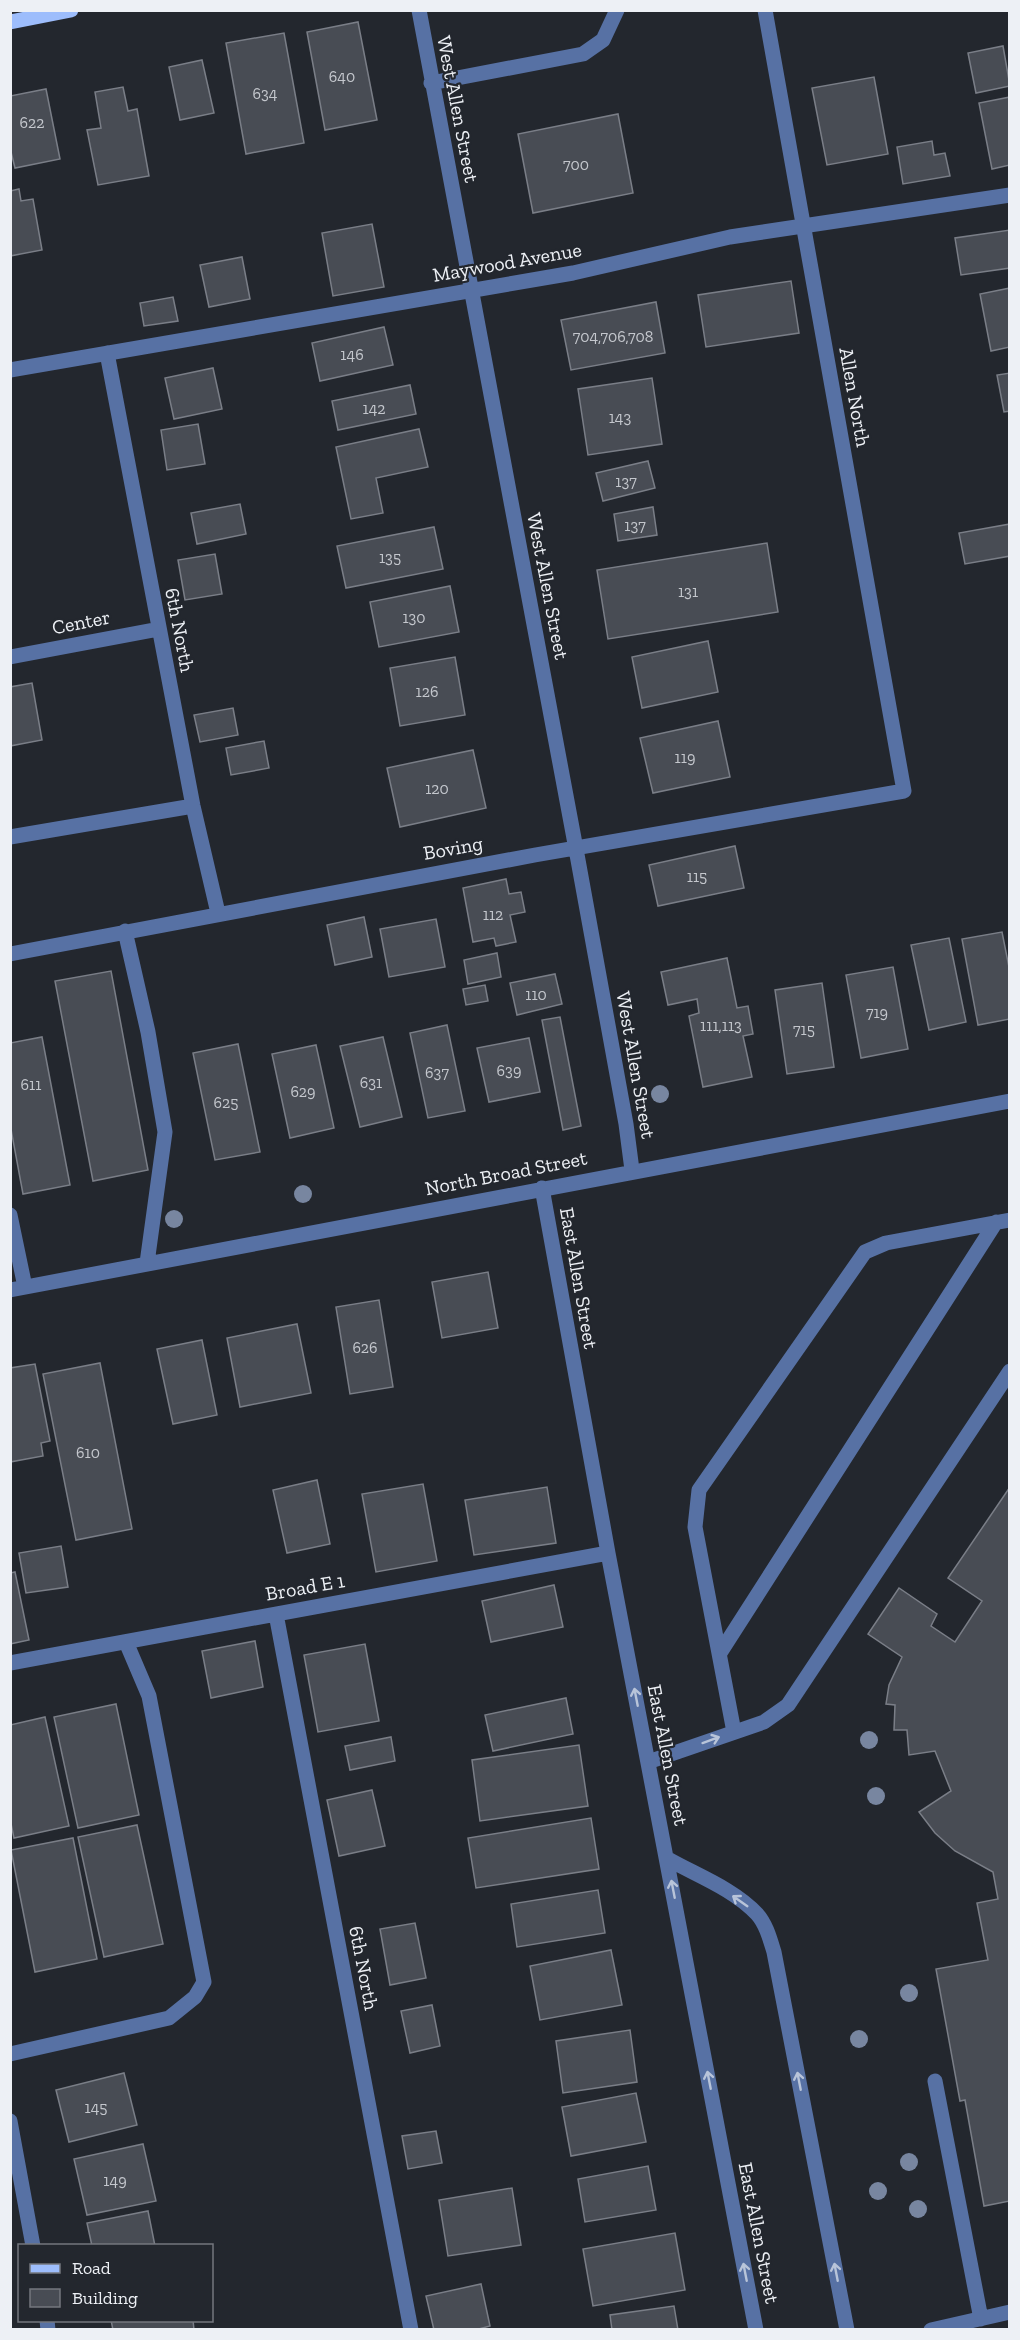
<svg xmlns="http://www.w3.org/2000/svg" width="1020" height="2340" viewBox="0 0 1020 2340" font-family="'Zilla Slab',serif">
  <style>
    .building { fill: #484c54; stroke: #7a7e87; stroke-width: 1.5 }
    .lines { fill: none; stroke-linecap: round; stroke-linejoin: round }
    .minor { stroke: #5771a4; stroke-width: 15 }
    .major { stroke: #9dbdfc; stroke-width: 15 }
    .tree { fill: #7886a0 }
    .oneway { stroke: #b8c4d9 }
    .labels { text-anchor: middle; stroke-width: 4.5; stroke-linejoin: round; paint-order: stroke }
    .number-label { font-size: 16px; fill: #c4c7cd }
    .street-label { font-size: 20px; fill: #edf0f5; stroke: #23272e }
  </style>
  <rect width="100%" height="100%" fill="#23272e"/>
  <!-- building -->
  <path class="building" d="M358 22 377 120 325 130 307 32Z
    M284 33 304 143 246 154 226 43Z
    M1003 46 1010 86 976 93 968 53Z
    M202 60 214 113 180 120 169 67Z
    M874 77 888 154 827 165 812 88Z
    M123 87 128 111 137 109 149 176 98 185 87 130 101 128 95 92Z
    M46 89 60 159 15 168 10 148V96Z
    M1010 97V165L992 169 979 103Z
    M618 114 633 193 533 213 518 134Z
    M932 141 934 155 945 153 950 176 903 184 897 147Z
    M19 189 21 201 33 199 42 250 10 256V191Z
    M372 224 384 287 333 296 322 233Z
    M1010 230V268L961 275 955 238Z
    M242 257 250 299 209 307 200 265Z
    M791 281 799 333 706 347 698 295Z
    M1010 288V347L991 351 980 294Z
    M173 297 178 321 144 326 140 303Z
    M656 302 665 353 571 370 561 320Z
    M384 327 393 365 320 381 312 343Z
    M213 368 222 409 174 419 165 378Z
    M1010 373V411L1004 412 997 375Z
    M652 378 662 444 588 455 578 389Z
    M410 385 416 414 338 430 332 401Z
    M198 424 205 464 167 470 161 430Z
    M419 429 428 467 376 478 383 513 351 519 336 447Z
    M648 461 655 488 603 501 596 473Z
    M240 504 246 534 197 544 191 513Z
    M653 507 657 535 618 541 614 514Z
    M1010 524V556L965 564 959 533Z
    M434 527 443 569 346 588 337 546Z
    M767 543 778 612 608 639 597 570Z
    M215 554 222 594 185 600 178 560Z
    M450 586 459 632 379 647 370 602Z
    M708 641 718 692 642 708 632 657Z
    M455 657 465 715 400 726 390 668Z
    M32 683 42 740 10 746V687Z
    M233 708 238 735 200 742 194 715Z
    M718 721 730 777 653 793 640 738Z
    M264 741 269 768 231 775 226 748Z
    M473 750 486 808 400 827 387 768Z
    M735 846 744 888 658 906 649 865Z
    M506 879 509 894 521 892 525 912 510 915 516 942 496 946 494 938 473 942 463 888Z
    M364 917 372 957 335 965 327 925Z
    M436 919 445 967 389 977 380 929Z
    M1002 932 1010 972V1019L978 1025 962 939Z
    M949 938 966 1022 929 1030 911 945Z
    M497 953 501 977 468 984 464 960Z
    M727 958 737 1008 748 1006 753 1034 743 1036 752 1077 703 1087 689 1016 699 1013 697 999 668 1005 661 972Z
    M893 967 908 1049 861 1058 846 975Z
    M111 971 148 1170 93 1181 55 981Z
    M555 974 562 1004 517 1015 510 983Z
    M822 983 834 1067 787 1074 775 990Z
    M485 985 488 1001 466 1005 463 989Z
    M560 1017 581 1126 563 1130 542 1020Z
    M447 1025 465 1111 428 1118 410 1033Z
    M42 1037 70 1185 23 1194 10 1124V1043Z
    M383 1037 402 1117 360 1127 340 1046Z
    M529 1038 540 1092 489 1102 477 1048Z
    M238 1044 260 1152 215 1160 193 1053Z
    M316 1045 334 1128 290 1138 272 1054Z
    M488 1272 498 1328 442 1338 432 1282Z
    M379 1300 393 1387 350 1394 336 1307Z
    M297 1324 311 1393 240 1407 227 1338Z
    M202 1340 217 1415 173 1424 157 1349Z
    M100 1363 132 1529 76 1540 43 1374Z
    M35 1364 50 1441 41 1443 43 1456 10 1462V1368Z
    M317 1480 330 1544 287 1553 273 1490Z
    M423 1484 437 1561 376 1572 362 1494Z
    M547 1487 556 1543 474 1555 465 1500Z
    M1010 1487V2201L984 2206 965 2100 960 2101 936 1969 988 1960 977 1903 998 1899 993 1872 955 1851 935 1833 919 1812 951 1791 935 1751 909 1755 907 1730H894L895 1705 886 1704 889 1685 902 1657 868 1634 899 1588 937 1614 931 1626 955 1642 982 1601 948 1578Z
    M61 1546 68 1587 26 1593 19 1553Z
    M15 1572 29 1640 10 1644V1573Z
    M554 1585 563 1627 491 1642 482 1601Z
    M255 1641 263 1687 211 1698 202 1651Z
    M365 1644 379 1721 318 1732 304 1655Z
    M566 1698 573 1734 493 1751 485 1715Z
    M116 1704 139 1815 78 1828 54 1717Z
    M45 1717 69 1826 14 1838 10 1819V1725Z
    M391 1737 395 1761 350 1770 345 1746Z
    M579 1745 588 1806 480 1821 472 1760Z
    M372 1790 385 1846 339 1856 327 1800Z
    M591 1818 599 1869 476 1888 468 1838Z
    M137 1825 163 1944 104 1957 78 1837Z
    M73 1838 97 1959 35 1972 11 1850Z
    M598 1890 605 1933 517 1947 511 1904Z
    M415 1923 426 1978 390 1985 380 1929Z
    M611 1950 622 2005 540 2020 530 1966Z
    M432 2005 440 2046 410 2053 401 2011Z
    M630 2030 637 2082 563 2093 556 2041Z
    M124 2073 137 2125 69 2142 56 2090Z
    M636 2093 646 2142 571 2156 562 2107Z
    M436 2131 442 2163 408 2169 402 2136Z
    M143 2144 156 2201 87 2215 74 2159Z
    M648 2166 656 2210 585 2222 578 2179Z
    M512 2188 521 2245 448 2256 439 2200Z
    M148 2211 155 2246H92L87 2223Z
    M675 2233 685 2290 593 2306 583 2249Z
    M481 2284 490 2326 475 2330H434L426 2296Z
    M674 2306 678 2330H612L610 2315Z
    M111 2320H193L194 2330H113Z"/>
  <g class="lines">
    <!-- minor -->
    <path class="minor" d="M419 10 576 849 626 1124 632 1170
      M431 83 583 54 603 40 617 10
      M107 353 193 806 218 913
      M10 370 573 273 730 237 1010 195
      M10 657 159 629
      M10 837 193 806
      M125 931 148 1032 165 1132 147 1263
      M10 954 535 855 904 791 765 10
      M542 1188 608 1553 756 2330
      M10 1215 25 1287
      M10 1290 1010 1101
      M276 1614 411 2330
      M720 1653 996 1222
      M10 1663 608 1553
      M734 1732 695 1527 699 1490 865 1252 886 1243 1010 1220
      M648 1762 764 1722 788 1705 1010 1371
      M668 1859C696 1875 734 1889 757 1914 766 1924 770 1939 774 1952L847 2330
      M10 2054 169 2018 195 1997 204 1982 149 1696 126 1642
      M935 2081 981 2319
      M10 2121 33 2246
      M47 2320 48 2330
      M931 2330 1010 2312"/>
    <!-- major -->
    <path class="major" d="M10 22 71 10"/>
  </g>
  <!-- trees -->
  <g class="tree">
    <circle cx="660" cy="1094" r="9"/>
    <circle cx="303" cy="1194" r="9"/>
    <circle cx="174" cy="1219" r="9"/>
    <circle cx="869" cy="1740" r="9"/>
    <circle cx="876" cy="1796" r="9"/>
    <circle cx="909" cy="1993" r="9"/>
    <circle cx="859" cy="2039" r="9"/>
    <circle cx="909" cy="2162" r="9"/>
    <circle cx="878" cy="2191" r="9"/>
    <circle cx="918" cy="2209" r="9"/>
  </g>
  <!-- one-way arrows -->
  <defs><path id="oneway-shaft" d="M-6 0H5M1.5-3L5.5 0L1.5 3" fill="none" stroke-width="1.6" stroke-linecap="round" stroke-linejoin="round" transform="scale(1.5)"/></defs>
  <g class="oneway">
    <use href="#oneway-shaft" transform="translate(636 1697) rotate(-101)"/>
    <use href="#oneway-shaft" transform="translate(711 1740) rotate(-20)"/>
    <use href="#oneway-shaft" transform="translate(673 1889) rotate(-101)"/>
    <use href="#oneway-shaft" transform="translate(740 1901) rotate(-145)"/>
    <use href="#oneway-shaft" transform="translate(709 2080) rotate(-101)"/>
    <use href="#oneway-shaft" transform="translate(799 2081) rotate(-101)"/>
    <use href="#oneway-shaft" transform="translate(745 2272) rotate(-101)"/>
    <use href="#oneway-shaft" transform="translate(836 2272) rotate(-101)"/>
  </g>
  <g class="labels">
    <!-- number labels -->
    <g class="number-label">
      <text x="342" y="82">640</text>
      <text x="265" y="99">634</text>
      <text x="32" y="128">622</text>
      <text x="576" y="170">700</text>
      <text x="613" y="342">704,706,708</text>
      <text x="352" y="360">146</text>
      <text x="374" y="414">142</text>
      <text x="620" y="423">143</text>
      <text x="626" y="487">137</text>
      <text x="635" y="531">137</text>
      <text x="390" y="563">135</text>
      <text x="688" y="597">131</text>
      <text x="414" y="623">130</text>
      <text x="427" y="697">126</text>
      <text x="685" y="763">119</text>
      <text x="437" y="794">120</text>
      <text x="697" y="882">115</text>
      <text x="493" y="920">112</text>
      <text x="536" y="1000">110</text>
      <text x="877" y="1018">719</text>
      <text x="721" y="1031">111,113</text>
      <text x="804" y="1035">715</text>
      <text x="509" y="1076">639</text>
      <text x="437" y="1078">637</text>
      <text x="371" y="1088">631</text>
      <text x="31" y="1090">611</text>
      <text x="303" y="1097">629</text>
      <text x="226" y="1108">625</text>
      <text x="365" y="1353">626</text>
      <text x="88" y="1458">610</text>
      <text x="96" y="2113">145</text>
      <text x="115" y="2186">149</text>
    </g>
    <!-- street labels -->
    <g class="street-label">
      <text transform="translate(458 109) rotate(79)" y="7">West Allen Street</text>
      <text transform="translate(507 262) rotate(-10)" y="7">Maywood Avenue</text>
      <text transform="translate(855 397) rotate(80)" y="7">Allen North</text>
      <text transform="translate(548 586) rotate(79)" y="7">West Allen Street</text>
      <text transform="translate(81 622) rotate(-11)" y="7">Center</text>
      <text transform="translate(180 630) rotate(79)" y="7">6th North</text>
      <text transform="translate(453 848) rotate(-10)" y="7">Boving</text>
      <text transform="translate(636 1065) rotate(80)" y="7">West Allen Street</text>
      <text transform="translate(506 1173) rotate(-11)" y="7">North Broad Street</text>
      <text transform="translate(579 1278) rotate(80)" y="7">East Allen Street</text>
      <text transform="translate(305 1587) rotate(-10)" y="7">Broad E 1</text>
      <text transform="translate(668 1755) rotate(79)" y="7">East Allen Street</text>
      <text transform="translate(364 1968) rotate(79)" y="7">6th North</text>
      <text transform="translate(759 2233) rotate(79)" y="7">East Allen Street</text>
    </g>
  </g>
  <!-- border -->
  <rect width="1020" height="2340" fill="none" stroke="#edf0f5" stroke-width="24"/>
  <!-- legend -->
  <rect x="18" y="2244" width="195" height="78" fill="#23272e" stroke="#74777e" stroke-width="1.5"/>
  <rect x="30" y="2264" width="30" height="9" fill="#9dbdfc" stroke="#74777e" stroke-width="1.5"/>
  <text x="72" y="2274" font-size="18" fill="#edf0f5">Road</text>
  <rect x="30" y="2289" width="30" height="18" fill="#484c54" stroke="#74777e" stroke-width="1.5"/>
  <text x="72" y="2304" font-size="18" fill="#edf0f5">Building</text>
</svg>
